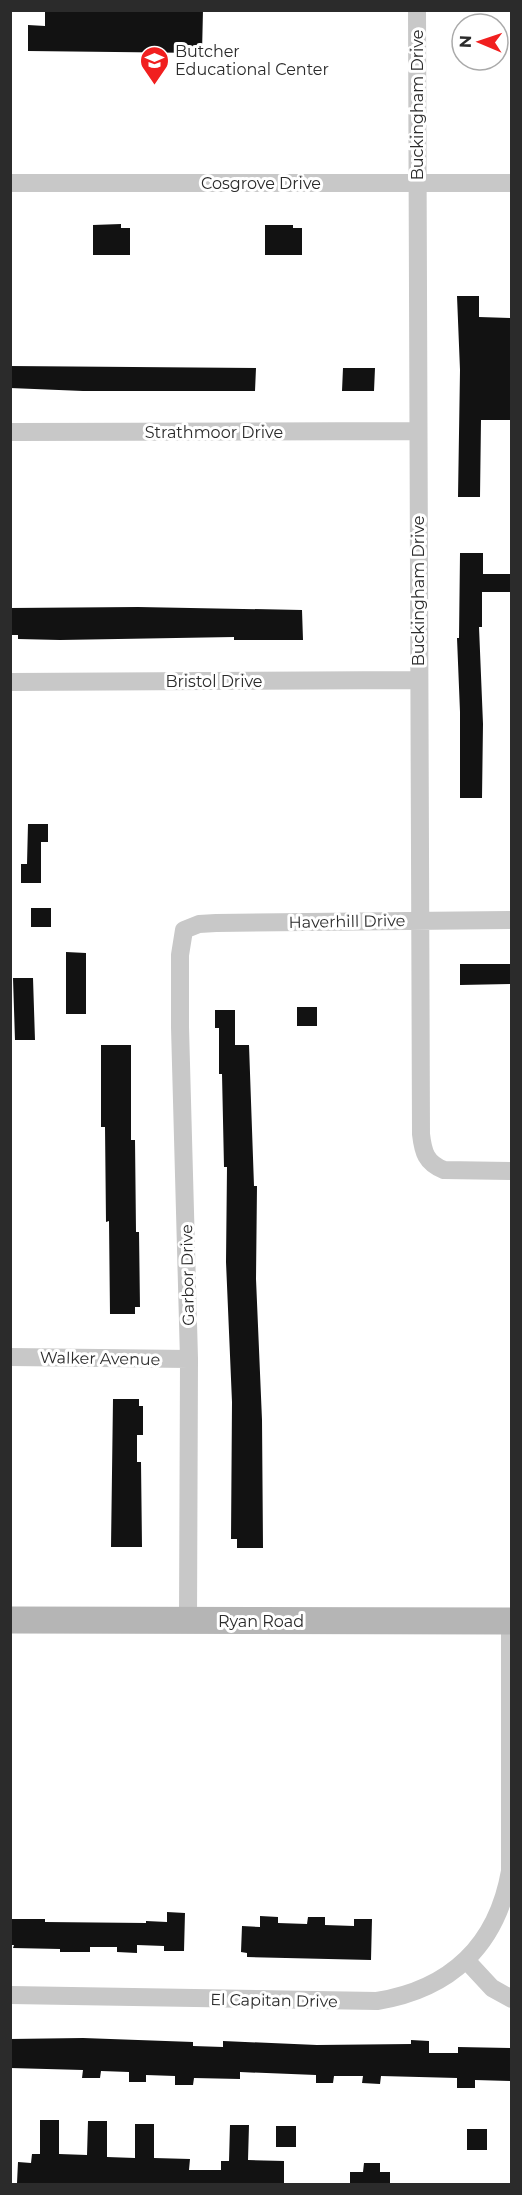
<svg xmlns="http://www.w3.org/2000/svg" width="522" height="2195" viewBox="0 0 522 2195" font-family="Montserrat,sans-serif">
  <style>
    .building { fill: #121212 }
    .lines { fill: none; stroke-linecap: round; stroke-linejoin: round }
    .minor { stroke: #c8c8c8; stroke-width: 18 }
    .secondary { stroke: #b5b5b5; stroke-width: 27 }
    .labels { text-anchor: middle; stroke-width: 6; stroke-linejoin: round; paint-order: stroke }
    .poi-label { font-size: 16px; fill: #2b2b2b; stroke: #fff; text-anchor: start }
    .street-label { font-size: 16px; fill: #2b2b2b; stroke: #fff }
  </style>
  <rect width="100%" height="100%" fill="#fff"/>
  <!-- building -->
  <path class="building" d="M45 10H203L202 53 28 51V25L45 26Z
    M121 224V228H130V255H93V225Z
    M265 225H293V228H302V255H265Z
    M457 296H479V317L512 318V420H481L480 497H458L460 370Z
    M10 366 256 368 255 391H83L10 388Z
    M343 368H375L374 391H342Z
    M460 553H483V574H512V592H482V627H479L483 724 482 798H460V712L457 638H459Z
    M138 607 302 610 303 640H234V637L60 640 18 639V635H10V608Z
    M28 824H48V842H41V883H21V864H27Z
    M31 908H51V927H31Z
    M66 952 86 953V1014H66Z
    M460 964H512V984L460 985Z
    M13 978H33L35 1040H15Z
    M297 1007H317V1026H297Z
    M215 1010H235V1045H249L254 1186H257L256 1279 262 1420 263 1548H237V1539H231L232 1402 226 1262 227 1167H224L222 1074H219V1028H215Z
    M101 1045H131V1140H135L136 1232H139L140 1307H135V1314H110L109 1221 106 1222 105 1127H101Z
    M113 1399H139V1406H143V1435H137V1462H141L142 1547H111Z
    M167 1912 185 1913 184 1951H164V1946L137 1945V1953L117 1952V1947H90V1952H60V1949L13 1948 14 1945H10V1919H45V1922L146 1923V1921L167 1922Z
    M260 1916 278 1917V1923L307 1924 308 1917H325V1925L354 1926V1919H372L371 1960 247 1957V1953L241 1952 242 1926 260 1927Z
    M83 2038 193 2042V2046L223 2047V2041L317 2045 411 2044V2040L429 2041V2053H458V2047L512 2048V2081L475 2080V2088H457V2078L381 2076 380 2084 362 2083 363 2076H334L333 2083H316V2075L240 2072V2079L194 2078 193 2085H175V2076L146 2075V2082H129V2072L101 2071 100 2078H82L83 2070 10 2068V2039Z
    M40 2120H59V2154L87 2155 88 2121H107V2157L135 2158V2124H154V2158L190 2159 189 2170H221V2161H229L230 2125H249L248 2160 284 2161V2184L17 2183 18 2162 31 2163 32 2154H40Z
    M276 2126H296V2147H276Z
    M467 2129H487V2150H467Z
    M364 2163H380V2172H390V2184H350V2172H363Z"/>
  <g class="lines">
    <!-- minor -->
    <path class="minor" d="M417 10 421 1134C423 1152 426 1163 444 1170L512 1171
      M10 183H512
      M10 432 418 431
      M10 682 418 680
      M10 1357 189 1359
      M188 1621 189 1359 180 1027V955L184 930 199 924 216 923 512 920
      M466 1960 492 1988 512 1999
      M10 1995 377 2001C451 1989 497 1945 510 1871V1621"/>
    <!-- secondary -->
    <path class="secondary" d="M10 1620 512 1621"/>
  </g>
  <!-- icons -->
  <defs>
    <symbol id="school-pin" viewBox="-11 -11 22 30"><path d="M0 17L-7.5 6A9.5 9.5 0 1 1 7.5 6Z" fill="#f11f1f" stroke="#fff"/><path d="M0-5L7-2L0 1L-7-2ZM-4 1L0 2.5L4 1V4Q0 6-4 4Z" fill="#fff"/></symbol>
  </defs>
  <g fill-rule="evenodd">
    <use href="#school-pin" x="138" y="44" width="33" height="45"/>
  </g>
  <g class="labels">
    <!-- poi labels -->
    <g class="poi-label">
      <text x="175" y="57">Butcher<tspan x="175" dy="18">Educational Center</tspan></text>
    </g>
    <!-- street labels -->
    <g class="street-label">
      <text transform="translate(417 105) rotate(-90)" y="6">Buckingham Drive</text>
      <text x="261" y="189">Cosgrove Drive</text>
      <text x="214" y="438">Strathmoor Drive</text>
      <text transform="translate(418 591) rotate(-90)" y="6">Buckingham Drive</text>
      <text x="214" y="687">Bristol Drive</text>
      <text transform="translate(347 921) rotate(-1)" y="6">Haverhill Drive</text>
      <text transform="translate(187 1275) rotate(-91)" y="6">Garbor Drive</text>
      <text transform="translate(100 1358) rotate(1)" y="6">Walker Avenue</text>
      <text x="261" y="1627">Ryan Road</text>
      <text transform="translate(274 2000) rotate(1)" y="6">El Capitan Drive</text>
    </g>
  </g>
  <!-- border -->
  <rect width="522" height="2195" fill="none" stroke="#2b2b2b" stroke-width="24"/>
  <!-- north arrow -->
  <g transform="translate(480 42) rotate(272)"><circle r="28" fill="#ffffff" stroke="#aaaaaa" stroke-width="1.5"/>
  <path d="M0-4.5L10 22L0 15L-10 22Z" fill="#f11f1f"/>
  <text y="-9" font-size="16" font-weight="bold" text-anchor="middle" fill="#2b2b2b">N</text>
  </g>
</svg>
